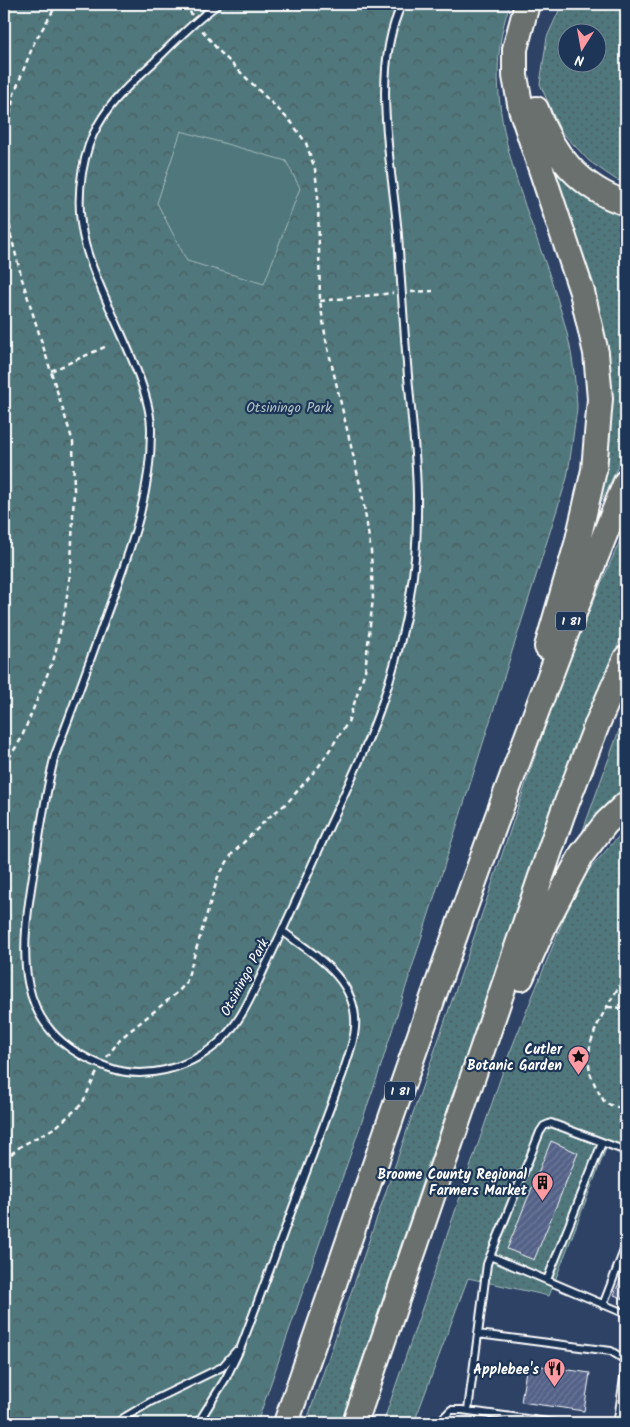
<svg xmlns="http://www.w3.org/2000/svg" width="630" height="1427" viewBox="0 0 630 1427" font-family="Kalam,sans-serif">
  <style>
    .grass { fill: url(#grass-dots); stroke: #a7bbbd; fill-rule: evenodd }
    .park { fill: url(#park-crowns); stroke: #a7bbbd }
    .pitch { fill: #4f777b; stroke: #a7bbbd }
    .building { fill: url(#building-hatch); stroke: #fff }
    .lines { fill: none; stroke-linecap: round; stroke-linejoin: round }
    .lane-casing { stroke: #fff; stroke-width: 10 }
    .highway-casing { stroke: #fff; stroke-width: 28 }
    .path { stroke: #fff; stroke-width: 2.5; stroke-dasharray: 5 4; stroke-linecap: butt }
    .lane { stroke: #1d3557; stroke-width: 6 }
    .highway { stroke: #6b706d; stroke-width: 24 }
    .labels { text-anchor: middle; stroke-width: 4.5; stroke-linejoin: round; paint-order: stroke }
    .shield { fill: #1d3557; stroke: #bbc2cd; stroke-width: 1 }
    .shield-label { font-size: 12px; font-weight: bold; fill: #fff }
    .park-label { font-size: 14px; fill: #b0c2c4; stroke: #1d3557 }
    .street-label { font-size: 14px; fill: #fff; stroke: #1d3557 }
    .poi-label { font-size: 14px; font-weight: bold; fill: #fff; stroke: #1d3557; text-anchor: end }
  </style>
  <defs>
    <pattern id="grass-dots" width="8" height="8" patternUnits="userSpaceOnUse" patternTransform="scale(1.25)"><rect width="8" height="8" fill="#4f777b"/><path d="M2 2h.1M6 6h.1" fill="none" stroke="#4d5f61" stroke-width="1.8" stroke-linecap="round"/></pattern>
    <pattern id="park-crowns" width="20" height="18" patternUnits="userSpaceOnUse" patternTransform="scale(1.25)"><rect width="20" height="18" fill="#4f777b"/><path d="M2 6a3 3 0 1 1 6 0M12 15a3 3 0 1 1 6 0" fill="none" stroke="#4d5f61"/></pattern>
    <pattern id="building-hatch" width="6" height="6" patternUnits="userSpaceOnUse" patternTransform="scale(1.25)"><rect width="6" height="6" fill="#556288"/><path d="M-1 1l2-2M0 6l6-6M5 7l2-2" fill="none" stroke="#6e7a9a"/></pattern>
  </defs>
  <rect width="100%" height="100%" fill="#2d4265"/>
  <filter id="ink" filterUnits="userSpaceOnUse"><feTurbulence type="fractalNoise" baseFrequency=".02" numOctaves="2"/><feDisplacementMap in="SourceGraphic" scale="10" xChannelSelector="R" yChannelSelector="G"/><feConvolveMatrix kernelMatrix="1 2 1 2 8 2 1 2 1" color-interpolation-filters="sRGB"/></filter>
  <g filter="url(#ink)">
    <!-- grass -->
    <path class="grass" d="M562 4H626V184L615 179 589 161 560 130 540 84 547 37ZM598 32V62H568V32Z
      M547 155 626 212V450L596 512 612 392 602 330Z
      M626 527V624L559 798 496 973 430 1159 341 1423H306L486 902 567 661Z
      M626 711V789L618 795 578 844Z
      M626 828V1146L609 1141 549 1296 468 1278 414 1423H383L506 1062 579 881Z"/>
    <!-- park -->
    <path class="park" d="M4 4H510C469 117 545 233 569 342 573 360 576 387 577 406 577 413 575 421 574 429 572 445 570 461 567 478L378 1075 257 1423H4Z"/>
    <!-- pitch -->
    <path class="pitch" d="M181 131 286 161 300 188 264 284 187 261 157 203Z"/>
    <!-- building -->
    <path class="building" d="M551 1141 578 1153 534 1260 507 1249Z
      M626 1266V1300L614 1295Z
      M527 1364 590 1373 584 1411 521 1402Z"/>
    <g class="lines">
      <defs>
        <path id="lane" d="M218 4C195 21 174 42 153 63 133 81 111 101 98 125 89 140 85 156 82 173 73 227 90 265 112 313 126 345 152 397 151 432 151 496 129 554 107 613 90 661 73 708 55 755 46 790 41 826 35 863 21 949 7 1030 107 1067 144 1081 187 1069 217 1044 241 1024 253 992 266 965 282 932 297 899 312 865 337 807 370 745 388 685 405 632 417 572 417 516 418 469 412 422 408 376 404 329 401 282 398 235 392 164 370 70 402 4
          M490 1256 626 1314
          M547 1280 602 1143
          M603 1305 626 1245
          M478 1334 487 1264 540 1132 544 1126 551 1123 626 1151
          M468 1410 478 1334 611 1351 622 1358 626 1364 618 1419 620 1423
          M117 1423 125 1417 152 1401 222 1367 236 1351
          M198 1423 226 1378 241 1347 343 1073C347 1059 354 1043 355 1028 359 981 315 955 282 931
          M441 1423 442 1419 451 1410H462L555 1423"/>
        <path id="highway" d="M527 4 515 49V76L521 109 582 292 596 353 600 399 594 470 577 544 547 647
          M536 109C551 153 581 189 626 203
          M521 978 545 924 582 854 606 823 626 804
          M286 1423C395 1108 500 791 626 482
          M355 1423 562 815 598 722 626 658"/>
      </defs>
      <!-- lane casing -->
      <use href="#lane" class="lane-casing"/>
      <!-- highway casing -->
      <use href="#highway" class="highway-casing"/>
      <!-- path -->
      <path class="path" d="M185 4 192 15
        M54 9 61 4
        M411 292 433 291
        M320 301 393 293
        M51 371 107 346
        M4 766 21 739 54 658 65 610 71 566 74 490 73 442 22 279 11 236 5 181 6 137 14 94 34 43 53 11 55 4
        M626 974C611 1003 580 1040 591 1075 594 1085 600 1094 605 1103L623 1109 620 1124 626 1126
        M608 1007 626 1008
        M107 1057 120 1039 178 992 186 983 218 877 232 854 268 818 287 803 319 766 348 722 365 671 373 598 371 551 362 493 326 340 320 301 318 197 315 169 306 143 292 123 218 50 202 30
        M4 1160 21 1146 56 1127 82 1104 97 1072"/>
      <!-- lane -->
      <use href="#lane" class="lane"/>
      <!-- highway -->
      <use href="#highway" class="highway"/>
    </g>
  </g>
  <!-- icons -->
  <defs>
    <symbol id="sight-pin" viewBox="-11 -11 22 30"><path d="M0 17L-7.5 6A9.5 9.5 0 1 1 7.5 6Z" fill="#ff9aa2" stroke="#1d3557"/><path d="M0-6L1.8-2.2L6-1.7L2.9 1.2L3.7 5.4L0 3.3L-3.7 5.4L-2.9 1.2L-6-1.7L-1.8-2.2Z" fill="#111"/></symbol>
    <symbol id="building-pin" viewBox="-11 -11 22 30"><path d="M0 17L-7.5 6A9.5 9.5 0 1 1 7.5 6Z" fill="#ff9aa2" stroke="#1d3557"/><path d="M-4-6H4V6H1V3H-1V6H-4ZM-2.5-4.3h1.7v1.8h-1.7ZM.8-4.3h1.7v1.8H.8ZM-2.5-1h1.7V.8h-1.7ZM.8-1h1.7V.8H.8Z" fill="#111"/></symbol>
    <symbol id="restaurant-pin" viewBox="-11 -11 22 30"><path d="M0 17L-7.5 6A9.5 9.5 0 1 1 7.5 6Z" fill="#ff9aa2" stroke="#1d3557"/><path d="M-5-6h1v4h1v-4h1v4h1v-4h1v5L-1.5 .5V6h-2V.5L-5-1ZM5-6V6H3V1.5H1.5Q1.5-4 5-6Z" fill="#111"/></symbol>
  </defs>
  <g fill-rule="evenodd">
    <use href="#sight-pin" x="566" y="1044" width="25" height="34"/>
    <use href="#building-pin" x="530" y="1170" width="25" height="34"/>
    <use href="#restaurant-pin" x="542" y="1356" width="25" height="34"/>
  </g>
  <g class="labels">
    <!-- shield labels -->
    <g class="shield">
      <rect x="556" y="611.5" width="30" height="19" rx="4"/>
      <rect x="385" y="1081.5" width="30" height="19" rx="4"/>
    </g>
    <g class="shield-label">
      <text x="571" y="625">I 81</text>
      <text x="400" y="1095">I 81</text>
    </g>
    <!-- park labels -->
    <g class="park-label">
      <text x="289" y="412">Otsiningo Park</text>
    </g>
    <!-- street labels -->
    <g class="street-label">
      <text transform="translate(244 977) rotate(-62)" y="5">Otsiningo Park</text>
    </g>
    <!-- poi labels -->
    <g class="poi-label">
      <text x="562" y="1054">Cutler<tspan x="562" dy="16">Botanic Garden</tspan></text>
      <text x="527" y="1179">Broome County Regional<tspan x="527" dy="16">Farmers Market</tspan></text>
      <text x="539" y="1374">Applebee's</text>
    </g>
  </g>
  <!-- margin -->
  <rect width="630" height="1427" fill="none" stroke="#1d3557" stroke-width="20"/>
  <rect x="10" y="10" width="610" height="1407" fill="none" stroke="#fff" stroke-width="2" filter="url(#ink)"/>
  <!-- north arrow -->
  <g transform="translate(582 48) rotate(191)"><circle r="24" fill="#1d3557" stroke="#77869a"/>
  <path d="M0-4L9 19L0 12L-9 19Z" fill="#ff9aa2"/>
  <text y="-8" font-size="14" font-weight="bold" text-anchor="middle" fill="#ffffff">N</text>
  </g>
</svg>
